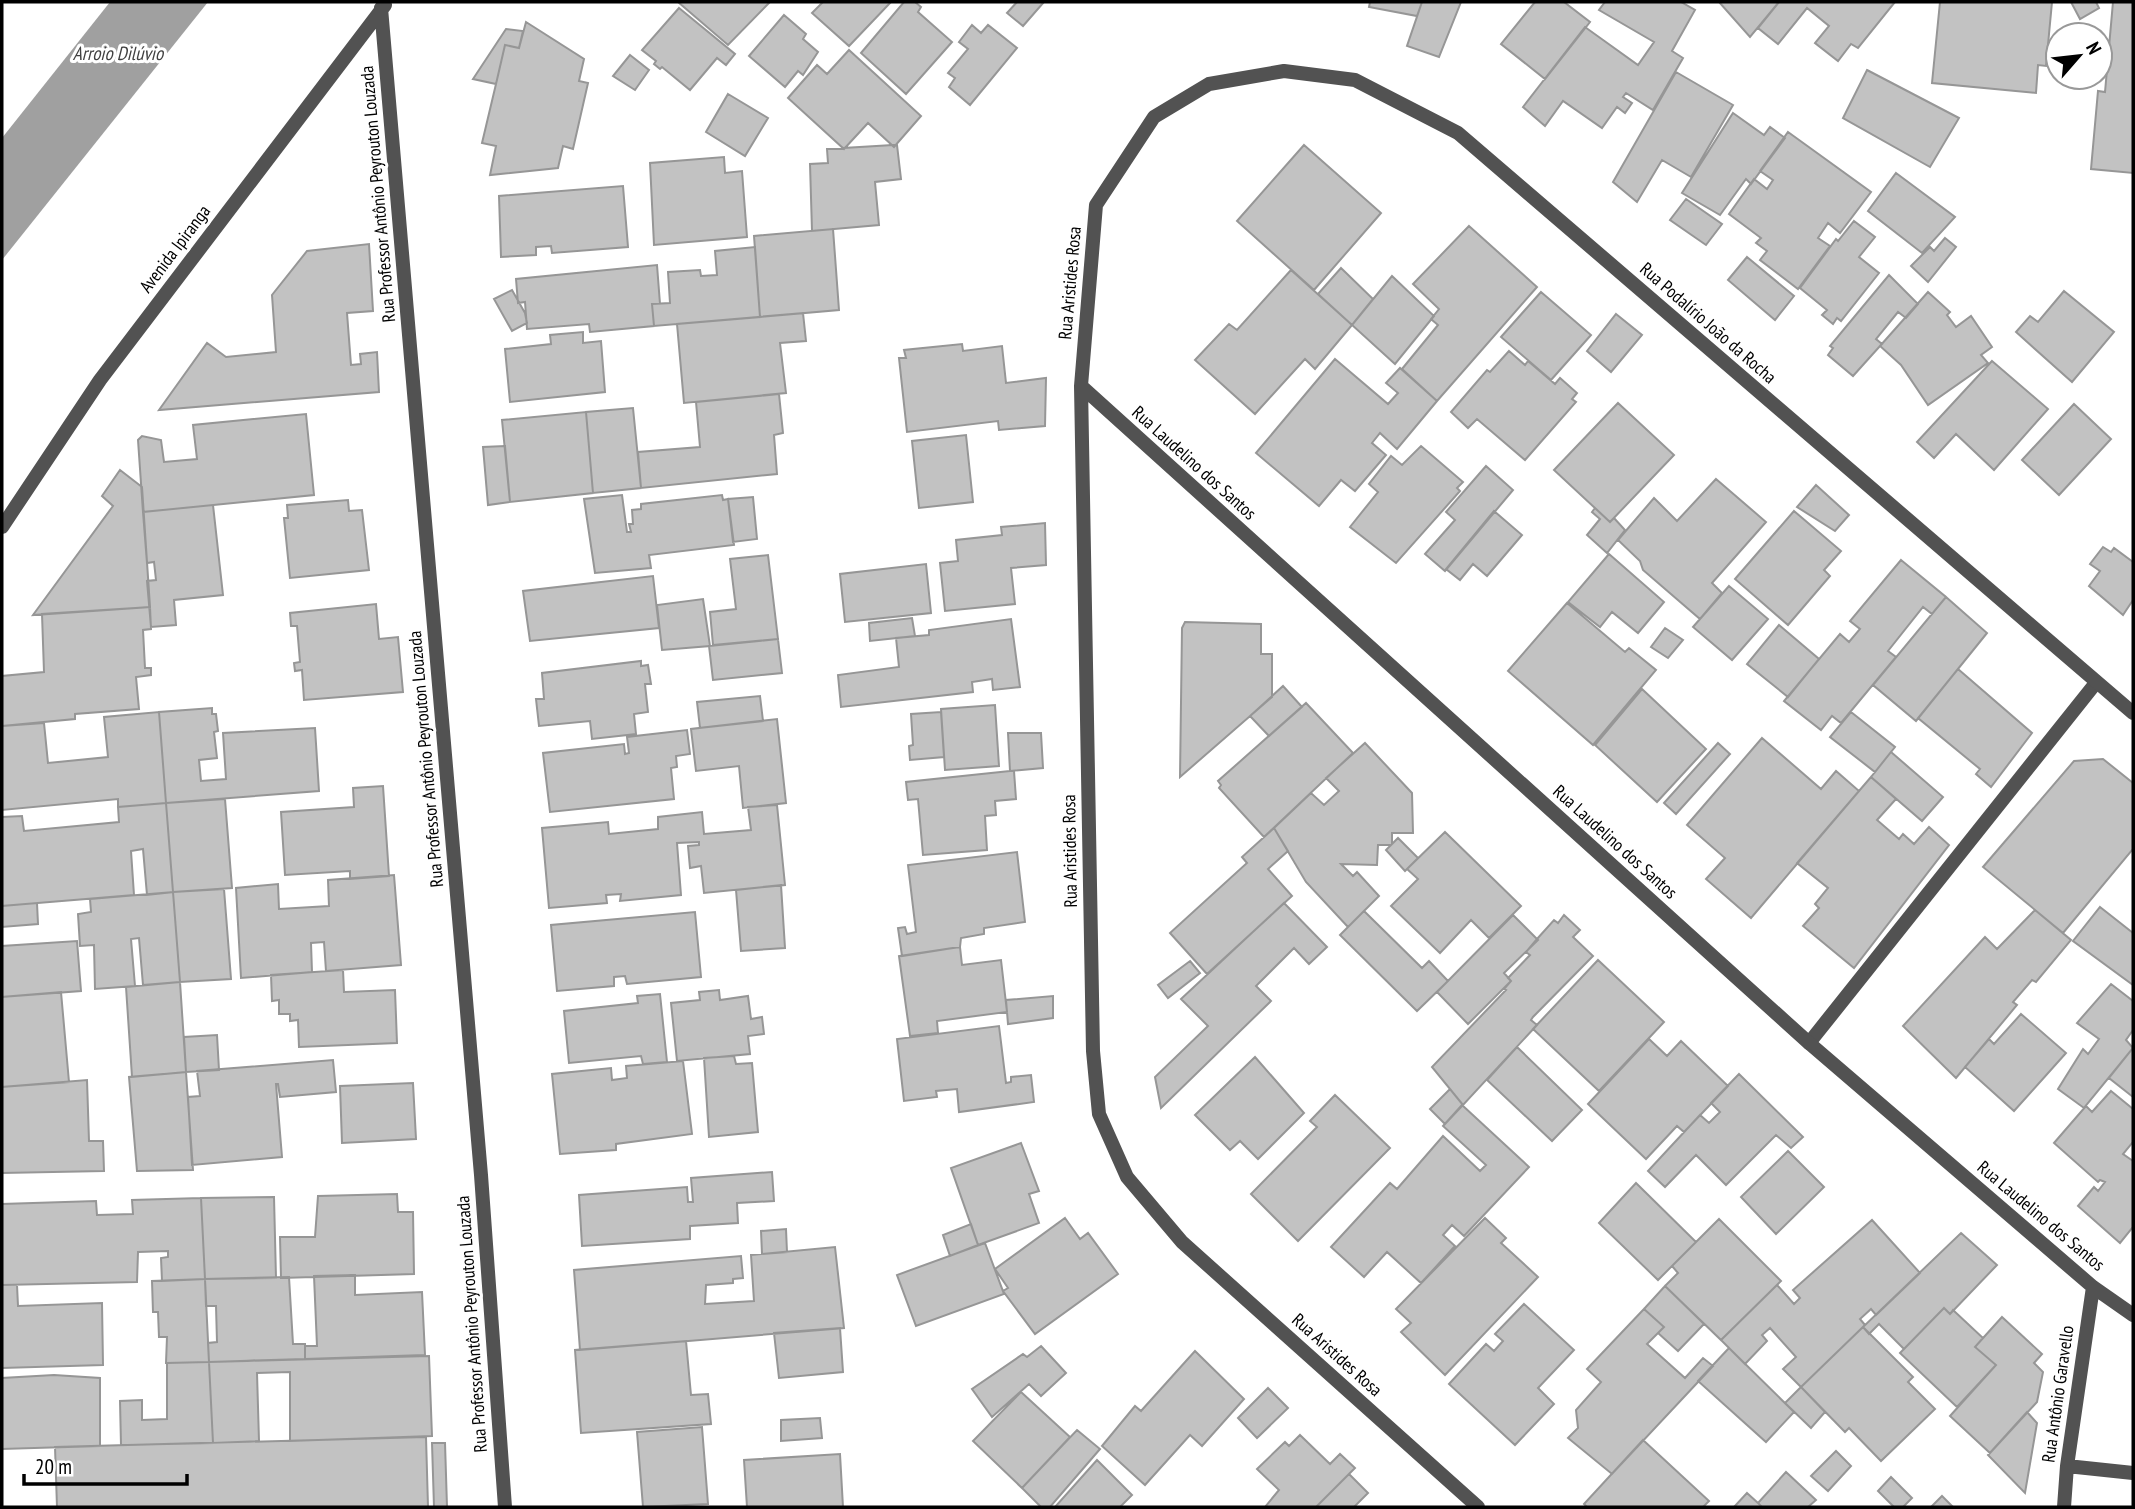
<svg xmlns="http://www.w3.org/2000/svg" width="2135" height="1509" viewBox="0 0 2135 1509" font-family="'PT Sans Narrow',sans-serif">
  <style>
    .water { fill: #a0a0a0 }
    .building { fill: #c2c2c2; stroke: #969696; stroke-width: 2 }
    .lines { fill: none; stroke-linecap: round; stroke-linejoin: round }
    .service { stroke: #525252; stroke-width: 14 }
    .minor { stroke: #525252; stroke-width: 14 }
    .labels { text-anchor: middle; stroke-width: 6; stroke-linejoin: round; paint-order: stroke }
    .street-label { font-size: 18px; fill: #000; stroke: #fff }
    .water-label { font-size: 19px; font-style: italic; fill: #414141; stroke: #fff }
  </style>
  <rect width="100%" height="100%" fill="#fff"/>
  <!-- water -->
  <path class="water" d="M110 2H208L2 260V138Z"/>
  <!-- building -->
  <path class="building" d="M678 2H770L728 45Z
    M823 2H891L849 46 812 13Z
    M904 2H915L921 7 918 12 952 42 906 94 861 53Z
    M1017 2H1044L1023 26 1007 13Z
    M1370 2H1422L1417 16 1369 7Z
    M1422 2H1461L1439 57 1407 46Z
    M1535 2H1564L1590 22 1545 79 1501 44Z
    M1605 2H1681L1695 10 1672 51 1683 58 1653 110 1626 93 1623 97 1632 103 1625 113 1617 107 1602 128 1563 101 1545 126 1523 107 1585 27 1638 65 1654 42 1599 10Z
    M1719 2H1779L1750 37Z
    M1779 2H1895L1858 48 1851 44 1838 61 1815 43 1829 26 1807 8 1778 44 1758 28Z
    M1940 2H2052L2046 66 2038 65 2036 93 1932 83Z
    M2071 2H2096L2099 8 2080 19Z
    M2113 2H2133V173L2091 169 2098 91 2105 92Z
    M679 8 735 54 726 65 717 58 690 90 662 67 660 69 654 64 656 61 642 50Z
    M784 15 806 34 803 39 818 52 803 75 798 71 785 87 749 56Z
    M526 22 584 59 579 81 588 83 573 149 563 146 558 168 490 175 496 146 482 143 496 84 505 45 519 48Z
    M972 25 981 33 988 25 1017 48 970 105 949 87 955 78 948 73 968 49 959 42Z
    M506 29 523 31 519 48 505 45 496 84 473 79Z
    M849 50 921 116 894 147 868 123 844 149 788 98 817 65 827 74Z
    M630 55 649 70 635 90 613 76Z
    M1867 70 1959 118 1930 167 1843 118Z
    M1676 72 1733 105 1691 177 1662 160 1637 202 1613 182Z
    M728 94 768 118 745 156 706 132Z
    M1733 113 1764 135 1770 127 1785 138 1751 184 1746 179 1720 215 1682 193Z
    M1788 132 1871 192 1840 233 1828 223 1818 238 1830 246 1798 289 1760 260 1767 251 1756 243 1761 238 1729 214 1754 179 1767 189 1773 180 1760 171Z
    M893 145H897L901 179 875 182 879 225 812 231 810 164 828 163 827 149Z
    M1304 145 1381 213 1314 290 1237 221Z
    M724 157 725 173 742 171 747 237 654 245 650 163Z
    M1896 173 1955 217 1922 253 1868 211Z
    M623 186 628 247 552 253 551 246 536 247V255L501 257 499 196Z
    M1686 199 1722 224 1706 245 1670 220Z
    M1854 221 1875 237 1859 257 1879 273 1841 321 1837 318 1833 324 1822 315 1827 310 1800 288 1836 239 1838 241Z
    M1469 226 1537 287 1437 401 1402 369 1438 325 1431 319 1439 309 1413 284Z
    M833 229 839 310 760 317 754 236Z
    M1945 238 1956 247 1928 282 1911 266 1930 247 1934 251Z
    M369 244 373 311 347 313 351 365 361 364 360 354 377 352 379 392 159 410 207 343 226 357 276 352 272 295 307 251Z
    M755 247 760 317 654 326 652 304 670 303 668 272 700 270 701 276 717 275 715 251Z
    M1747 257 1794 296 1775 320 1728 280Z
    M657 265 660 304H652L654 326 590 332 589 324 527 329 525 302 518 303 516 279Z
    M1341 268 1373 299 1352 325 1318 294Z
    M1291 270 1352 325 1315 369 1305 359 1255 414 1195 360 1229 324 1237 330Z
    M1889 275 1918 304 1906 318 1898 312 1876 339 1882 344 1880 346 1853 376 1828 355 1833 348 1830 346Z
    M1392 276 1434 316 1395 364 1352 325Z
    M512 290 525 313 527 323 512 331 494 299Z
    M2064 291 2114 332 2072 382 2016 332 2030 316 2038 322Z
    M1541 292 1591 335 1551 380 1501 337Z
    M1928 292 1950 312 1947 315 1956 327 1971 316 1992 347 1981 355 1988 363 1928 405 1901 365 1880 346Z
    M803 313 806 341 780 343 786 393 684 403 677 324Z
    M1616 314 1642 335 1611 372 1587 351Z
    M583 332V343L601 341 605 392 510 402 505 349 551 344 550 335Z
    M962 344 963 351 1002 346 1006 383 1046 378 1045 426 999 430 998 421 907 432 899 358H906L904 350Z
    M1509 351 1525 365 1528 361 1555 384 1560 378 1577 393 1572 399 1576 402 1525 460 1477 419 1468 428 1451 412 1487 370 1490 372Z
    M1335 359 1388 404 1398 393 1386 383 1400 368 1437 401 1397 449 1380 433 1372 443 1386 455 1355 491 1341 480 1319 506 1256 453Z
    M1992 361 2048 409 1994 470 1956 434 1934 458 1917 442Z
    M779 394 783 433 774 435 777 474 641 488 638 452 700 447 696 402Z
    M1618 403 1674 455 1610 522 1554 470Z
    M2074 404 2111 439 2059 495 2022 460Z
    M633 408 641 488 593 493 586 412Z
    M586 412 593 493 510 502 502 420Z
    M306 414 314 495 143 512 138 440 142 436 161 440 164 462 197 459 193 425Z
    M966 435 973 502 919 508 912 441Z
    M505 446 510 502 488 505 483 447Z
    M1421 446 1463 482 1457 488 1460 491 1396 563 1350 527 1378 492 1369 484 1391 456 1402 465Z
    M1486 466 1513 490 1445 571 1425 554 1455 520 1446 512Z
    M120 470 142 487 150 607 33 615 113 506 102 496Z
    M1716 479 1766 522 1712 583 1722 593 1700 619 1643 570 1640 561 1618 540 1654 498 1677 521Z
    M1816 485 1849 515 1835 531 1797 507Z
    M622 495 627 532H631L629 524H633L632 510 641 509V504L722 495 723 500 728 499 734 545 649 555 651 568 595 573 584 499Z
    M753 497 757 539 733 542 728 499Z
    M348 500 349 511 362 510 369 570 290 578 284 518H288L287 505Z
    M213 505 223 595 174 600 176 625 151 627 147 581 156 580 154 562 147 563 143 512Z
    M1595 508 1610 522 1614 518 1625 530 1607 553 1587 535 1600 519 1592 512Z
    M1494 511 1522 535 1487 576 1473 564 1460 580 1446 569Z
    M1794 511 1841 551 1824 570 1830 576 1788 625 1735 579Z
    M1045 523 1046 565 1011 568 1015 604 945 611 940 563 958 561 956 540 1002 535 1001 527Z
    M2103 547 2111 552 2114 548 2133 562V600L2123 615 2089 586 2100 571 2090 564Z
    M1609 554 1664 602 1638 633 1612 612 1600 627 1568 602Z
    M768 555 778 639 713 645 710 612 736 609 730 559Z
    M1901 560 1946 597 1932 614 1923 607 1888 651 1896 657 1841 723 1832 716 1821 730 1784 701 1840 634 1849 642 1860 629 1850 621Z
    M926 564 931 613 845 622 840 574Z
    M653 576 659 628 530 641 523 591Z
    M1729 586 1768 619 1732 660 1693 627Z
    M1946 597 1987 633 1916 721 1873 685Z
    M703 599 710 646 662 650 657 605Z
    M1567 603 1625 652 1629 648 1656 670 1593 745 1508 671Z
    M376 604 379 639 398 637 403 692 304 700 302 670 295 671 294 663 300 662 297 626H291L290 613Z
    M150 607 151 629 143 630 145 668H151V675L136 677 139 709 75 714V719L2 726V676L44 672 42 614Z
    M912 618 915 636 870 641 869 623Z
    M1011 619 1020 687 993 690 992 679 972 682 973 692 841 707 838 675 899 667 896 638 929 635V630Z
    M1185 622 1261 624V654H1272V697L1180 777 1182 628Z
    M1779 625 1819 659 1788 697 1747 664Z
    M1665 628 1683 640 1668 658 1651 647Z
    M778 639 782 673 713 680 709 646Z
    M641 661V666L648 665 651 684H645L648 712 634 714 636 734 592 739 590 721 539 726 536 699H544L542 673Z
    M1958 669 2032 733 1991 787 1976 774 1980 769 1918 718Z
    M1283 686 1302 707 1269 736 1250 716Z
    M1642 689 1706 749 1657 802 1595 745Z
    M760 696 763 721 700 728 697 702Z
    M1306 703 1353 753 1264 837 1219 788 1221 785 1218 781Z
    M995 705 999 766 945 770 941 709Z
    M212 708V714H216L218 731 214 732 217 758 199 760 201 781 226 779 223 733 315 728 319 791 166 803 159 712Z
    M159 712 166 803 118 807V799L2 810V726L44 723 48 763 108 757 104 717Z
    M941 712 944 757 910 760 909 746 913 745 911 714Z
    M1851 712 1895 747 1875 772 1830 737Z
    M777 719 786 803 743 808 739 766 696 771 691 729Z
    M687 730 690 754 676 756 677 767 671 768 674 799 550 812 543 753 624 744 625 754 629 753 627 737Z
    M1008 733H1041L1043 768 1010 771Z
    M1762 738 1821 789 1836 771 1859 791 1751 918 1706 879 1725 858 1687 825Z
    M1365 743 1412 793 1413 833H1392V844L1398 838 1418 858 1405 871 1386 850 1391 845H1378L1377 865 1341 864 1353 876 1357 872 1379 896 1348 927 1306 882 1274 828 1311 793 1324 805 1339 791 1326 778Z
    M1718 743 1730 754 1676 814 1664 803Z
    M1891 752 1943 797 1922 821 1871 777Z
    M2103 759 2133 783V849L2063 933 1983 867 2074 761Z
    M1010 771H1014L1016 799 995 801 996 815 985 816 987 850 923 855 918 799 908 800 906 782Z
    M1871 777 1896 799 1877 820 1899 839 1903 834 1914 844 1929 827 1949 845 1854 968 1803 926 1819 908 1815 904 1828 888 1797 863Z
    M383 786 389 876 350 879V871L285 875 281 812 354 807 353 788Z
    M225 799 232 888 173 892 166 803Z
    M166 803 173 892 147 895 143 849 131 851 134 895 2 906V817L22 816 24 831 119 822 118 807Z
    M777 805 785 885 704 893 701 866 690 868 688 846 699 845V842L677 843 681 895 620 901 621 894 606 895 607 903 549 908 542 828 608 822 609 834 658 829V817L702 812 704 834 751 830 748 807Z
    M1274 828 1288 851 1268 869 1292 896 1207 974 1170 933 1247 863 1242 857Z
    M1445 832 1521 906 1489 938 1471 920 1440 953 1391 906 1418 879 1407 869Z
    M1017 852 1025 922 984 928V934L961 938 960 947 902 956 898 928 905 927 907 934 916 932 908 865Z
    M394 875 401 965 326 971 324 942 311 943 312 972 241 978 236 888 278 884 279 909 329 906 328 880Z
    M781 885 785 948 741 951 736 890Z
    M224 889 231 979 180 982 173 892Z
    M173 892 180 982 143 985 139 938 131 939 135 986 95 989 94 945 80 946 78 914 91 912 90 899Z
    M37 903 38 924 2 927V906Z
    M1284 903 1327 947 1309 964 1294 948 1256 986 1271 1001 1161 1108 1155 1077 1208 1026 1181 999Z
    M2100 907 2133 933V985L2073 941Z
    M2035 910 2071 940 2036 982 2032 980 2013 1002 2017 1005 1956 1078 1903 1026 1985 937 1997 949Z
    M1364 911 1422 968 1429 961 1448 981 1417 1011 1340 935Z
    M695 912 701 977 627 984 625 976 614 977V986L557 991 551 925Z
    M1513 915 1538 940 1504 973 1511 981 1468 1024 1437 992Z
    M1564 915 1580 930 1573 937 1593 956 1533 1017 1531 1020 1537 1025 1463 1105 1432 1067 1506 990 1504 989 1511 981 1508 978 1530 955 1526 952 1537 939 1554 920 1558 923Z
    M77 941 81 991 2 997V946Z
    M960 947 962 965 1001 960 1007 1012 937 1021 938 1033 910 1036 899 956Z
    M1598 960 1664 1022 1599 1091 1533 1029Z
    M1190 961 1200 973 1168 998 1158 985Z
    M343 970 344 992 395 990 397 1043 299 1047 298 1020 290 1021V1014H279V1000L272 1001 271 975Z
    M180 982 186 1072 132 1077 126 987Z
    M2111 984 2133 1001V1030L2126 1040 2133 1048 2084 1108 2058 1089 2083 1049 2088 1054 2099 1039 2077 1023Z
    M719 990 720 1000 748 996 751 1019 762 1017 764 1034 748 1036 750 1054 677 1061 671 1003 700 1000 699 992Z
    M61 992 69 1082 2 1087V997Z
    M660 994 667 1062 643 1064 641 1056 569 1063 564 1011 638 1003 637 996Z
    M1053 996V1018L1008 1024 1006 1000Z
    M2021 1014 2066 1053 2014 1111 1965 1067 1989 1039 1994 1044Z
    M999 1026 1006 1083 1011 1082V1077L1031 1075 1034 1102 959 1112 957 1089 936 1091 937 1097 904 1101 897 1039Z
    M217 1035 219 1070 186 1072 184 1037Z
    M1649 1039 1667 1056 1681 1041 1728 1086 1684 1132 1677 1126 1646 1159 1588 1104Z
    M1517 1047 1582 1110 1552 1141 1487 1080Z
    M2133 1048V1097L2109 1078Z
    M734 1056 736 1064 752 1063 758 1132 709 1137 704 1058Z
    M1255 1057 1304 1113 1258 1159 1240 1141 1230 1150 1195 1115Z
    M333 1060 336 1092 280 1097 278 1084H276L282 1157 192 1165 188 1097 200 1096 197 1071Z
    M683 1061 692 1134 616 1144V1150L560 1154 552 1074 611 1068 612 1080 627 1078 626 1066Z
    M186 1072 193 1170 137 1171 129 1077Z
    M1739 1074 1803 1137 1791 1148 1776 1135 1726 1185 1696 1155 1665 1187 1648 1171 1700 1115 1709 1123 1720 1112 1711 1103Z
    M87 1080 89 1141H103L104 1171 2 1173V1087Z
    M413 1083 416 1139 342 1143 340 1086Z
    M1450 1089 1463 1105 1445 1124 1430 1109Z
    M2111 1091 2133 1109V1142L2123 1154 2133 1161V1227L2120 1243 2078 1206 2094 1187 2098 1191 2105 1182 2100 1180 2098 1182 2054 1143 2086 1106 2092 1112Z
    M1335 1095 1390 1148 1298 1241 1251 1194 1317 1127 1310 1121Z
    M1462 1105 1529 1167 1464 1236 1452 1225 1443 1235 1455 1246 1421 1283 1387 1252 1364 1277 1331 1247 1390 1183 1397 1189 1443 1136 1480 1171 1486 1165 1443 1126Z
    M1021 1143 1039 1191 1029 1194 1039 1223 978 1245 951 1168Z
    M1788 1151 1824 1187 1776 1234 1741 1197Z
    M772 1172 774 1201 737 1203 738 1223 690 1226V1239L582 1246 579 1195 687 1187 688 1202H693L691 1178Z
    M1636 1183 1696 1242 1658 1280 1599 1223Z
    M397 1194 398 1212H413L414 1274 281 1278 280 1237H315L318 1196Z
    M274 1197 276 1278 205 1279 201 1198Z
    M201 1198 205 1279 162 1281 161 1258 168 1257V1251L138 1252 137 1282 2 1285V1204L96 1201 97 1215 133 1214 132 1200Z
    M1065 1218 1080 1239 1088 1233 1118 1274 1035 1334 1003 1291 1008 1288 995 1269Z
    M1485 1218 1506 1238 1501 1243 1538 1277 1445 1375 1401 1332 1411 1323 1396 1309Z
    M1719 1219 1781 1281 1721 1340 1665 1286 1678 1273 1672 1266Z
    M1872 1220 1920 1273 1876 1315 1871 1309 1860 1319 1865 1325 1801 1387 1783 1369 1796 1357 1770 1328 1762 1335 1767 1341 1745 1364 1721 1340 1777 1285 1794 1304 1800 1298 1793 1290Z
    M971 1224 978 1245 950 1256 943 1235Z
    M786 1229 787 1252 762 1254 761 1231Z
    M1961 1233 1997 1265 1950 1314 1944 1308 1904 1349 1879 1324 1869 1334 1863 1327Z
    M985 1243 1004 1294 916 1326 897 1275Z
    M835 1247 844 1328 580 1350 574 1270 741 1256 743 1278 733 1279V1283L706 1285 705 1304 754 1301 751 1255Z
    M355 1275V1295L422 1292 425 1355 305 1359V1346H317L314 1276Z
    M289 1277 293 1344H305V1359L209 1362 208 1343 217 1342 216 1306H206L205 1279Z
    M205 1279 209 1362 166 1363 167 1337H159L158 1312H153L152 1281Z
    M2 1285H17L18 1306 102 1303 103 1365 2 1368Z
    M1665 1286 1704 1324 1678 1351 1658 1333 1664 1327 1644 1309Z
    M1524 1304 1574 1350 1538 1388 1554 1404 1515 1445 1449 1384 1486 1344 1494 1351 1503 1341 1495 1334Z
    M1944 1308 1950 1314 1953 1310 1983 1338 1975 1347 1996 1365 1957 1407 1900 1353Z
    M1644 1309 1664 1327 1647 1344 1685 1378 1703 1358 1713 1366 1612 1474 1568 1438 1578 1428 1576 1410 1601 1382 1587 1369Z
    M2002 1317 2042 1354 2034 1363 2043 1372 2037 1402 1990 1453 1950 1416 1996 1365 1975 1347Z
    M1863 1327 1913 1377 1908 1382 1935 1409 1881 1461 1849 1428 1845 1432 1801 1387Z
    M840 1328 843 1372 779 1378 774 1333Z
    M686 1341 691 1395 708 1394 711 1424 581 1433 575 1350Z
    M1041 1346 1066 1373 1041 1396 1029 1384 992 1417 972 1389 1023 1354 1027 1357Z
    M1729 1348 1794 1412 1766 1442 1698 1381Z
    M1195 1351 1244 1399 1202 1446 1190 1435 1145 1485 1102 1446 1135 1406 1141 1411Z
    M429 1356 432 1436 290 1441V1372L257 1373 259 1441 213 1443 209 1362Z
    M209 1362 213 1443 121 1445 120 1401 142 1400V1420L167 1419V1363Z
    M54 1375 100 1378V1446L2 1449V1378Z
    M1801 1387 1825 1412 1811 1428 1785 1403Z
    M1268 1388 1288 1408 1257 1438 1238 1418Z
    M1021 1392 1070 1437 1022 1488 973 1441Z
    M2027 1412 2037 1423 2025 1493 1988 1455Z
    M820 1418 822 1438 781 1441V1420Z
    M702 1427 708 1504 643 1507 637 1432Z
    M1077 1430 1100 1449 1050 1507H1041L1022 1488Z
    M1300 1435 1330 1464 1340 1454 1355 1468 1316 1507H1265L1279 1490 1257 1469 1285 1442 1289 1446Z
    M426 1437 428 1507H57L55 1447Z
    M1643 1440 1709 1501 1703 1507H1587L1584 1504Z
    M432 1443H445L447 1507H434Z
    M1836 1451 1851 1466 1828 1491 1811 1476Z
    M840 1454 843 1507H747L744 1460Z
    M1097 1460 1132 1495 1120 1507H1055Z
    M1786 1472 1816 1500 1808 1507H1762L1758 1503Z
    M1349 1474 1368 1493 1354 1507H1316Z
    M1891 1477 1912 1498 1903 1507H1894L1878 1491Z
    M1747 1493 1758 1503 1762 1507H1734Z
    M1942 1496 1953 1507H1931Z"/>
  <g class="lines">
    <!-- service -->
    <path class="service" d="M1809 1043 2095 684"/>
    <!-- minor -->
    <path class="minor" d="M381 8 481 1175 505 1507
      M1081 386 1809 1043 2093 1287 2133 1315
      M2 527 100 380 385 5
      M2067 1466 2133 1473
      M1478 1507 1182 1242 1127 1177 1099 1114 1093 1051 1081 386 1096 205 1154 117 1209 84 1284 71 1355 80 1458 133 2133 713
      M2064 1507 2067 1466 2093 1287"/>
  </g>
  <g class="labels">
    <!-- street labels -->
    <g class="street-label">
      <text transform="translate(378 194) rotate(-95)" y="6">Rua Professor Antônio Peyrouton Louzada</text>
      <text transform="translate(175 249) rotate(-53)" y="6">Avenida Ipiranga</text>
      <text transform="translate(1070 283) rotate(-85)" y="6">Rua Aristides Rosa</text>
      <text transform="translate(1708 323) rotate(41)" y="6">Rua Podalírio João da Rocha</text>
      <text transform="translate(1194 463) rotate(42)" y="6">Rua Laudelino dos Santos</text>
      <text transform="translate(426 759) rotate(-95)" y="6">Rua Professor Antônio Peyrouton Louzada</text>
      <text transform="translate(1615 842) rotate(42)" y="6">Rua Laudelino dos Santos</text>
      <text transform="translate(1070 851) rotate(-91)" y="6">Rua Aristides Rosa</text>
      <text transform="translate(2041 1216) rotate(40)" y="6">Rua Laudelino dos Santos</text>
      <text transform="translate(472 1324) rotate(-94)" y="6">Rua Professor Antônio Peyrouton Louzada</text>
      <text transform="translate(1337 1355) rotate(42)" y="6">Rua Aristides Rosa</text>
      <text transform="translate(2058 1394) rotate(-82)" y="6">Rua Antônio Garavello</text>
    </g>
    <!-- water labels -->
    <g class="water-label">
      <text x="118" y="60">Arroio Dilúvio</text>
    </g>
  </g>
  <!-- border -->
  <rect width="2135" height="1509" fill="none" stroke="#000000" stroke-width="7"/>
  <!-- north arrow -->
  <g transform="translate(2079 56) rotate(62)"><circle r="33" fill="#ffffff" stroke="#999999" stroke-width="2"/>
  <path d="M0-5L12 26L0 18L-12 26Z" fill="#000000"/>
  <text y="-10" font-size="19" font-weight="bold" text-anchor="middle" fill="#000000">N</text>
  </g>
  <!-- scale -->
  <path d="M24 1474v10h163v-10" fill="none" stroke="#000000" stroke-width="3.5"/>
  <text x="35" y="1474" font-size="21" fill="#000000" stroke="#ffffff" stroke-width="5" paint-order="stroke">20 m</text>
</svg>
